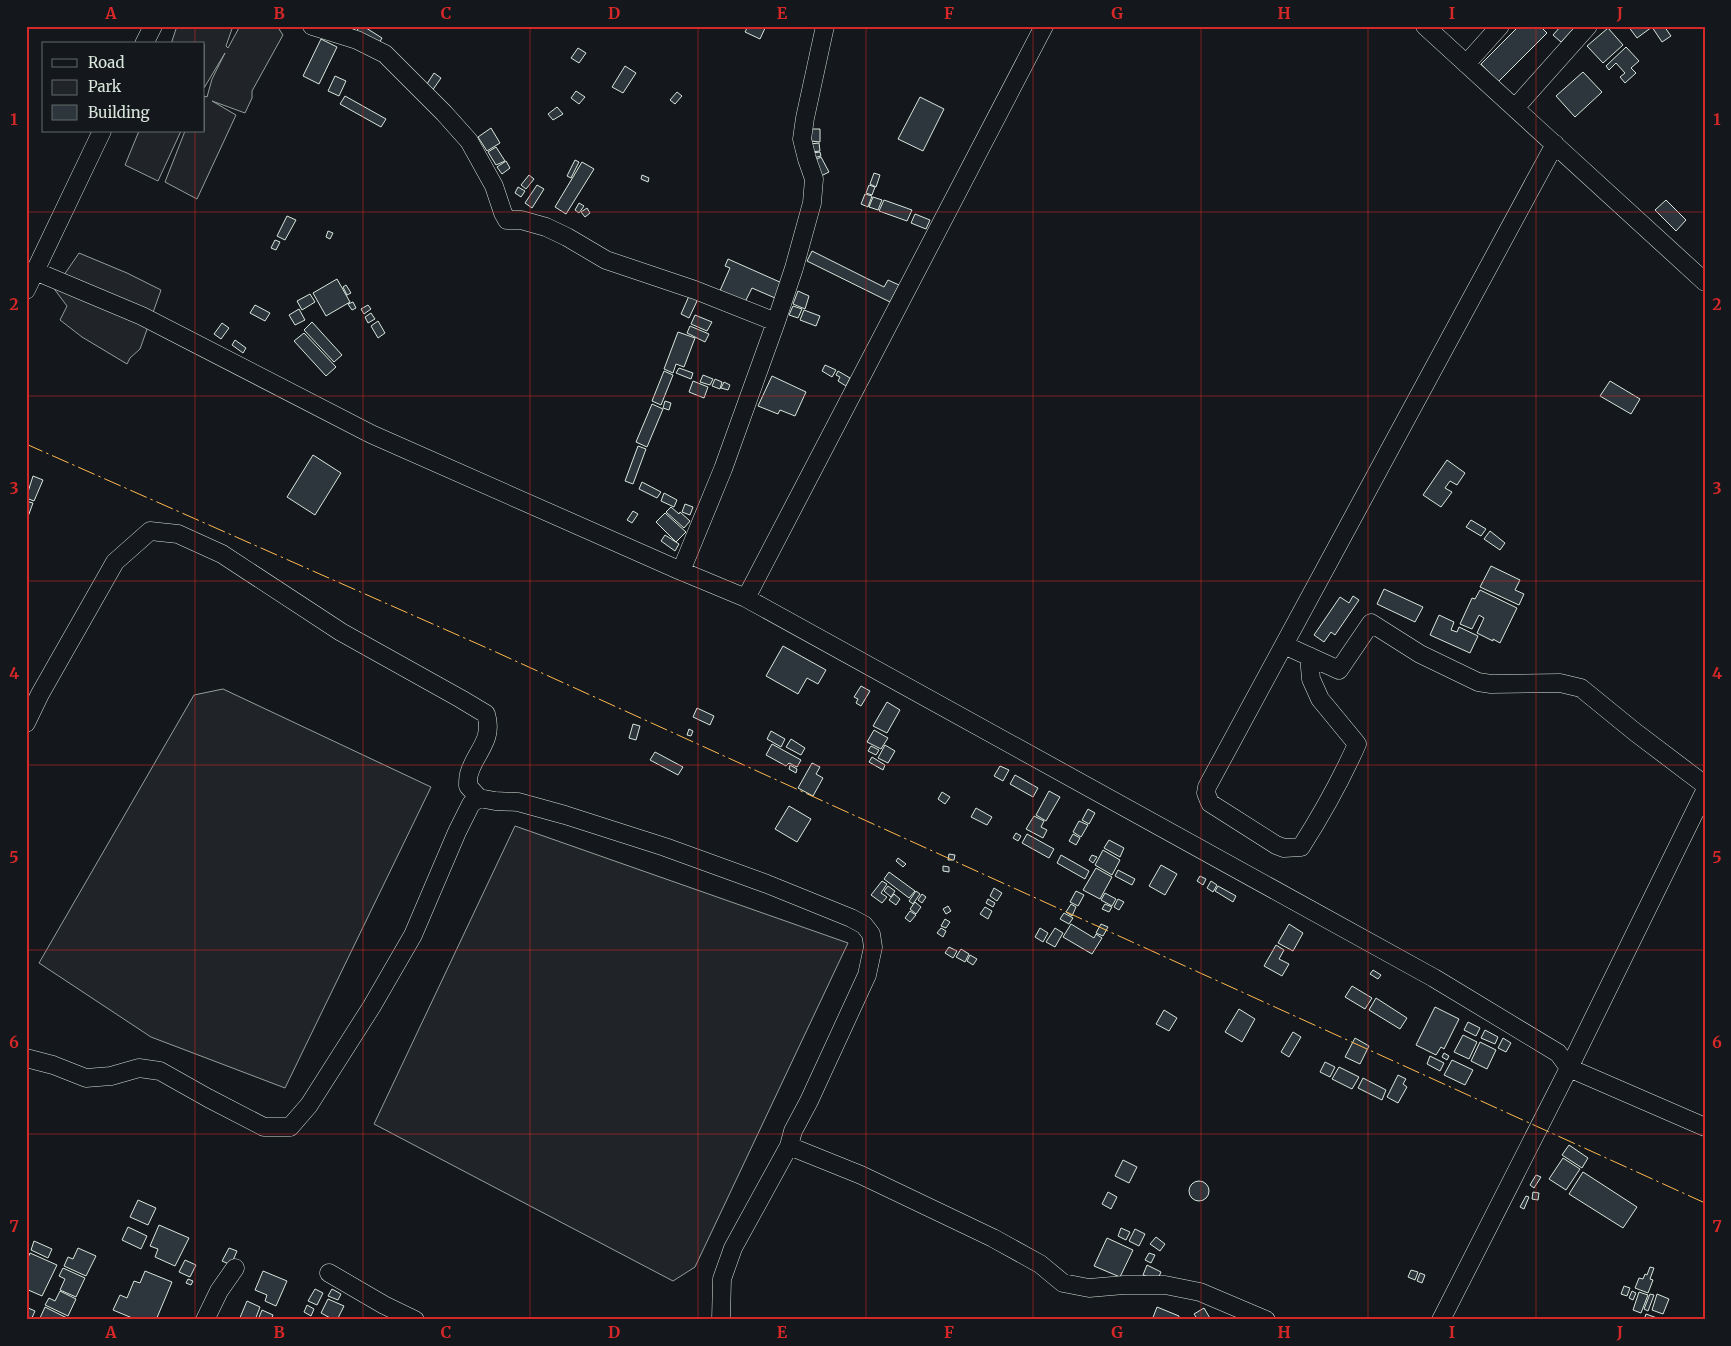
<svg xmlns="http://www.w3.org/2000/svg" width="1731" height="1346" viewBox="0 0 1731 1346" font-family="Merriweather,serif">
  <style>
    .green { fill: #202428; stroke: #939e99 }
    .building { fill: #2c363c; stroke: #d8e6dc }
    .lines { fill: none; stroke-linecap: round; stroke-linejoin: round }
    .minor-casing { stroke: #d8e6dc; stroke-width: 19 }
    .minor { stroke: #14181c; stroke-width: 18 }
    .power { stroke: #ffb74d; stroke-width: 1; stroke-dasharray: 18 4 2.5 4; stroke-linecap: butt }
    .grid { fill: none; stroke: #d62828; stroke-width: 1; stroke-opacity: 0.55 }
    .neatline { fill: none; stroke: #d62828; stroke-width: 2 }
    .grid-label { font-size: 16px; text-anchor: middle; font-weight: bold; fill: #d62828 }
  </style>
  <rect width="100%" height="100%" fill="#14181c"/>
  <!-- green -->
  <path class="green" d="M177 26H233L226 46 228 48 240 26H277L283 35 252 91V98L245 113 212 101 236 115 197 199 165 182 185 131H204V96L207 97 212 79 225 53 204 88V44H171Z
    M139 131H181L158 181 125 165Z
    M79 253 127 273 161 290 140 349 130 358 127 364 82 337 60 320 67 306 55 290 54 284 64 275Z
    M223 689 431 787 285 1088 151 1037 39 963 194 695Z
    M515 826 848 943 695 1267 673 1281 374 1124Z"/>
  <!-- building -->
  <path class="building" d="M343 26H357L353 32Z
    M360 26H363L382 38 378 45 356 32Z
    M748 26H766L760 39 745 32Z
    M1519 26H1540L1547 33 1498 82 1481 64Z
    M1561 26H1576L1561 42 1553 35Z
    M1628 26H1664L1671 36 1662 42 1652 27 1637 38Z
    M1608 28 1623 45 1603 63 1587 46Z
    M321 39 337 47 319 84 303 76Z
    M1626 47 1639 61 1631 68 1636 73 1625 83 1620 77 1625 73 1616 63 1609 70 1606 66Z
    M578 48 586 53 579 63 571 58Z
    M625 66 636 73 623 93 612 87Z
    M1583 72 1602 92 1575 117 1556 96Z
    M434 73 441 78 432 91 425 87Z
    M335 76 346 81 339 96 328 91Z
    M576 91 585 97 579 104 571 98Z
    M677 92 682 96 675 104 670 100Z
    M345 96 386 119 381 127 340 104Z
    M920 97 944 109 923 151 898 139Z
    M557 107 563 114 553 120 548 114Z
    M491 128 500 143 487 151 478 137Z
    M811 129H820V142L811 141Z
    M819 143 820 151 811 152 810 144Z
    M496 147 505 161 496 165 488 152Z
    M820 152 821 156 813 158 812 153Z
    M821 157 829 172 821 176 813 161Z
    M575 160 579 162 571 178 567 176Z
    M506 161 510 168 502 174 497 167Z
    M582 162 594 169 566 214 555 207Z
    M874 173 880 175 876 187 870 184Z
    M529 175 534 179 526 189 521 185Z
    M642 175 649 178 648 182 641 179Z
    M537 185 544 189 532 208 525 203Z
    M869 185 875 187 872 195 866 193Z
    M518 187 525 191 521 197 515 193Z
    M865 194 872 196 868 207 861 204Z
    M873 197 882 200 878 210 869 207Z
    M884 200 912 210 907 221 879 211Z
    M1666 200 1686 220 1676 231 1655 210Z
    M579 203 584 206 579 213 575 210Z
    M587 208 590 213 585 217 581 212Z
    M915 214 930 220 926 229 911 223Z
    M287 216 296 220 285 240 277 236Z
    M328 231 333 233 330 239 326 237Z
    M275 240 280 242 276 250 271 248Z
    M812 251 884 287 888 280 899 285 890 302 807 261Z
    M728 259 782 283 775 298 752 288 744 304 719 293 730 268 725 266Z
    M337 279 350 302 326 316 313 293Z
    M346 285 351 293 347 295 343 287Z
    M798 291 809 296 805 309 793 304Z
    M310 294 315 302 302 310 297 301Z
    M689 296 698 299 689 318 681 314Z
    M353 302 356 308 352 310 348 304Z
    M255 305 270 313 265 321 250 313Z
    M368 305 371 309 364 314 361 309Z
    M793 306 802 309 798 318 789 315Z
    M299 309 305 320 295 325 289 315Z
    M804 310 820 316 816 326 800 320Z
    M371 313 375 319 368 323 365 317Z
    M695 315 712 322 707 331 691 324Z
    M378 321 385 333 378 338 371 326Z
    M312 322 342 355 334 362 304 330Z
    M222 323 229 328 221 339 214 334Z
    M690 326 709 334 705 342 687 333Z
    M678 332 695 338 684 367 676 364 673 373 664 369Z
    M304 333 336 367 326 376 294 341Z
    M235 340 246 348 243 353 232 345Z
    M825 365 836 370 832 377 822 371Z
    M679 368 693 373 691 379 676 373Z
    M664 371 673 375 661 405 652 401Z
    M838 371 850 378 846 386 838 381 840 377 836 375Z
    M703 375 713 379 710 385 700 382Z
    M772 376 806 392 795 416 780 410 778 414 758 406Z
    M715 379 722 382 720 389 712 386Z
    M693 381 708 387 704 398 689 392Z
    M1610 381 1640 399 1631 414 1600 396Z
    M724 382 730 385 728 390 721 388Z
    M665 401 671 403 669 410 663 408Z
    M652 404 663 409 647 447 636 442Z
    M638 446 646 449 633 484 625 481Z
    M313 455 341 473 315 515 287 497Z
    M1447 460 1465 473 1457 485 1450 481 1445 488 1452 492 1441 507 1423 495Z
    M33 476 43 480 34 501 26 498Z
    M642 482 661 492 657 498 639 489Z
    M664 493 677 500 674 507 661 501Z
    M26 501 33 503 26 522Z
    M685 504 693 507 690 515 682 512Z
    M671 507 679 514 680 512 690 521 684 528 666 512Z
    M633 511 638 514 632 523 627 520Z
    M665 513 686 532 676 542 656 522Z
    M1471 520 1486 529 1481 536 1466 527Z
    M1490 531 1505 543 1500 550 1484 539Z
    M665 535 679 544 675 551 661 541Z
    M1491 566 1520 580 1515 590 1524 594 1519 605 1480 587Z
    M1384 589 1423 607 1415 622 1377 604Z
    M1480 590 1517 608 1500 643 1493 639V641L1477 633 1484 618 1479 615 1472 629 1460 624 1472 598 1475 599Z
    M1353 596 1359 600 1335 635 1331 632 1324 642 1314 635 1340 597 1349 603Z
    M1439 615 1454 622 1451 630 1457 632 1459 627 1478 636 1470 653 1430 635Z
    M783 646 826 670 818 684 807 678 798 694 766 676Z
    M861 686 870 691 861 706 856 703 858 699 854 697Z
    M887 702 900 710 887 733 873 726Z
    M697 708 714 716 710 725 693 717Z
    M633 724 640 726 636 740 629 738Z
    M689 729 693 731 691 736 687 735Z
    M874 730 888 738 881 749 867 742Z
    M771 731 785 739 781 747 767 739Z
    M791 739 805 748 801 755 786 747Z
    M772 744 801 760 797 767 789 763 786 766 766 755Z
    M885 745 895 751 888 763 878 758Z
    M871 746 879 750 876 755 868 751Z
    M655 752 683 767 678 775 650 760Z
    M872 757 885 765 883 770 869 762Z
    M812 763 820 767 816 774 823 778 813 796 798 788Z
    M790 765 797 769 796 773 789 769Z
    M1000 766 1009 770 1003 781 994 776Z
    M1015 775 1038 788 1033 797 1010 784Z
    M1049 791 1060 797 1046 821 1036 815Z
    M942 792 950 797 945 804 938 799Z
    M789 806 811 819 797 842 775 829Z
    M976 808 992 817 987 825 971 817Z
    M1088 809 1095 813 1089 824 1082 820Z
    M1034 816 1044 821 1041 827 1047 830 1043 838 1026 829Z
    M1079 821 1088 825 1081 837 1073 832Z
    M1016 833 1021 836 1018 841 1013 838Z
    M1027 834 1054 849 1049 858 1022 843Z
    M1073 834 1080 838 1076 845 1069 841Z
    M1109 840 1124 848 1120 857 1104 848Z
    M1103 850 1120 860 1112 875 1095 865Z
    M949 854 955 855 954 860H948Z
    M1061 855 1089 871 1085 879 1057 863Z
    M1092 855 1097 857 1093 863 1089 860Z
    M898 858 906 864 903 867 896 861Z
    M1161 865 1177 874 1165 895 1149 886Z
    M943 866 949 867V872L943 871Z
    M1096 868 1112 877 1100 899 1083 890Z
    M1118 870 1135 879 1132 885 1115 876Z
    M889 872 915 891 909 898 884 879Z
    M1200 876 1206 879 1203 885 1197 881Z
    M882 881 887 884 881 893 887 897 882 903 871 895Z
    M1211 881 1217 885 1213 892 1207 888Z
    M888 886 895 891 891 897 884 891Z
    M1218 886 1236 896 1233 902 1215 891Z
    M994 888 1002 893 997 901 990 896Z
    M916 891 920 894 913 904 909 901Z
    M1076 891 1084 895 1078 906 1070 902Z
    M1105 893 1116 899 1112 906 1101 900Z
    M894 894 900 899 896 905 889 900Z
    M922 894 926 897 922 903 918 900Z
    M988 899 995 903 993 907 986 903Z
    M1118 899 1124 902 1119 910 1114 907Z
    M915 902 921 907 916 914 910 909Z
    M1071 904 1076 907 1072 916 1066 912Z
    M1105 904 1112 907 1109 912 1102 909Z
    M948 906 951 911 946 914 943 909Z
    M985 907 992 911 988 919 980 914Z
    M910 911 916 915 910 922 905 918Z
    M1064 913 1073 918 1069 924 1060 919Z
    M945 919 950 922 946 928 941 926Z
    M1071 924 1094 938 1096 934 1102 938 1092 954 1063 937Z
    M1101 924 1108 927 1103 936 1096 933Z
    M1289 924 1303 933 1293 951 1278 943Z
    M941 928 946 931 943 937 937 933Z
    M1040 928 1048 933 1043 942 1035 937Z
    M1055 928 1063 933 1055 947 1046 942Z
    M1276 945 1284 950 1279 959 1289 964 1282 976 1264 966Z
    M949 947 957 951 953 958 945 953Z
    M961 949 969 954 965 962 956 957Z
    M970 955 977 959 973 965 967 961Z
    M1373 970 1381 975 1378 979 1370 974Z
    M1352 986 1372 998 1365 1009 1345 997Z
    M1376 998 1407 1018 1400 1029 1369 1010Z
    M1435 1007 1459 1019 1444 1049 1441 1047 1436 1055 1416 1045Z
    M1239 1009 1255 1019 1242 1042 1225 1032Z
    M1164 1010 1177 1018 1169 1031 1156 1024Z
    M1468 1022 1480 1028 1476 1036 1464 1030Z
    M1485 1030 1498 1037 1495 1044 1481 1038Z
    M1293 1032 1301 1037 1289 1057 1281 1052Z
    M1463 1035 1477 1042 1469 1059 1454 1052Z
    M1355 1038 1369 1046 1360 1064 1345 1057Z
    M1503 1038 1511 1043 1506 1052 1498 1048Z
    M1480 1042 1496 1050 1487 1069 1471 1061Z
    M1444 1053 1449 1056 1447 1060 1442 1057Z
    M1430 1056 1444 1063 1440 1071 1427 1064Z
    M1452 1060 1473 1070 1465 1085 1444 1075Z
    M1325 1062 1335 1067 1330 1077 1320 1072Z
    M1339 1067 1359 1077 1352 1089 1332 1079Z
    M1398 1075 1406 1079 1403 1084 1407 1087 1398 1103 1387 1097Z
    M1363 1078 1386 1090 1382 1100 1358 1088Z
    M1569 1145 1588 1158 1582 1168 1562 1155Z
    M1563 1158 1580 1169 1566 1190 1549 1179Z
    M1123 1160 1137 1167 1129 1183 1115 1176Z
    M1583 1172 1637 1207 1623 1228 1569 1194Z
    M1536 1175 1541 1177 1534 1188 1530 1185Z
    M1189 1191a10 10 0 1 1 20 0a10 10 0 1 1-20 0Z
    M1108 1192 1117 1197 1111 1209 1102 1204Z
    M1533 1192 1539 1193 1538 1200 1532 1199Z
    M1526 1196 1529 1197 1524 1209 1520 1207Z
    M138 1200 156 1208 148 1225 130 1217Z
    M159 1225 189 1238 175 1266 155 1257 158 1249 150 1246Z
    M128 1227 147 1236 141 1249 122 1240Z
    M1121 1228 1130 1232 1126 1240 1118 1236Z
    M1135 1229 1145 1234 1139 1246 1129 1241Z
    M1156 1237 1165 1244 1160 1251 1150 1244Z
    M1107 1238 1133 1250 1120 1277 1094 1266Z
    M34 1241 52 1249 48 1258 31 1250Z
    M78 1248 96 1256 86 1276 64 1266 68 1257 73 1259Z
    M229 1248 237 1251 231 1265 222 1261Z
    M30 1253 57 1265 42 1296 26 1289V1262Z
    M1149 1253 1155 1255 1151 1263 1145 1260Z
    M185 1260 196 1265 190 1277 179 1272Z
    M1147 1265 1161 1272 1157 1281 1143 1275Z
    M1650 1267 1654 1268 1650 1279 1653 1280 1648 1293 1635 1288 1639 1278 1643 1279 1645 1274 1647 1275Z
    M63 1268 85 1278 76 1297 60 1290 65 1279 59 1276Z
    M1411 1270 1418 1272 1415 1280 1408 1277Z
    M145 1271 172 1282 156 1320H137L113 1310 120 1295 127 1298 134 1281 140 1283Z
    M263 1271 287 1281 276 1306 265 1301 267 1295 255 1290Z
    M1420 1273 1425 1275 1422 1283 1417 1281Z
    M188 1279 193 1281 191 1285 186 1283Z
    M1624 1286 1630 1288 1627 1296 1621 1294Z
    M315 1289 323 1293 317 1305 308 1301Z
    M332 1289 341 1294 338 1300 328 1296Z
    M60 1291 76 1299 68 1316 45 1305 49 1298 55 1301Z
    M1632 1291 1636 1293 1633 1300 1629 1298Z
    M1639 1292 1648 1295 1641 1313 1633 1310Z
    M1650 1294 1654 1295 1648 1311 1644 1309Z
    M1657 1294 1669 1299 1663 1314 1652 1310Z
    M328 1299 344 1306 337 1320H334L321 1313Z
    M247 1301 260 1307 255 1320H239Z
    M307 1305 314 1309 311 1316 304 1312Z
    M26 1307 35 1311 31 1320 26 1319Z
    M45 1307 67 1318 66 1320H43L40 1318Z
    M1157 1307 1179 1316 1178 1320H1152Z
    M1204 1308 1211 1320H1192L1196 1317 1194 1314Z
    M262 1310 273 1315 271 1320H258Z
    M1646 1314 1657 1318V1320H1644Z"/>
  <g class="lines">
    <defs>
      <path id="minor" d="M312 26 357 40 385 54 444 113 469 141 494 186 503 213 507 220H521L546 227 567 237 606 260 695 290 776 322
        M1425 26 1705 282
        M144 44 153 26
        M1466 64 1500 26
        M1515 108 1588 26
        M35 271 142 316 371 434 681 571 746 598 1434 978 1558 1053 1569 1068 1705 1127
        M26 290 102 131
        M681 571 723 469 776 322 794 268 812 203 814 179 807 159 802 139 805 118 825 26
        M746 598 1044 26
        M1284 645 1339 670 1371 623 1420 654 1478 682 1491 684 1560 683 1581 688 1635 732 1705 785
        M1309 656 1311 679 1320 699 1357 744C1341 780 1322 814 1301 847L1284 848 1276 845 1210 803 1206 793 1207 787 1555 144
        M26 723 40 694 115 562 150 531 178 534 222 554 341 632 461 699 486 714C494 741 475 752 469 774 468 778 468 782 468 786L479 798 495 801 518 802 565 815 665 847 767 884 851 918 864 925 871 934 873 947 867 975 809 1101 793 1131 789 1146 733 1248 722 1279 721 1320
        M26 1058 53 1065 86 1078 111 1076 139 1068 160 1071 208 1098 264 1127H290L309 1105 372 1006 413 935 457 832 471 804 479 798
        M789 1146 861 1175 993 1238 1040 1264 1063 1283 1089 1288 1124 1285H1165L1200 1292 1266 1320
        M329 1273 384 1305 415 1320
        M205 1320 219 1291 235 1268
        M1441 1320 1569 1068 1705 791"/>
    </defs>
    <!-- minor casing -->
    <use href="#minor" class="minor-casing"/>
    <!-- minor -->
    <use href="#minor" class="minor"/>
    <!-- power -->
    <path class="power" d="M26 444 487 648 1705 1203"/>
  </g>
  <!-- grid -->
  <path class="grid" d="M195 26V44M363 26V1320M530 26V1320M698 26V1320M866 26V1320M1033 26V1320M1201 26V1320M1368 26V1320M1536 26V1320M195 131V1320M26 212H1705M26 396H1705M26 581H1705M26 765H1705M26 950H1705M26 1134H1705"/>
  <!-- border -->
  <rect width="1731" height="1346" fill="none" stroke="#14181c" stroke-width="55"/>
  <!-- legend -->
  <rect x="42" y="42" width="162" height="90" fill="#14181c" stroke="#626a69"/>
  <rect x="52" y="59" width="25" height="8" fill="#14181c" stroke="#626a69"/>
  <text x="88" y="68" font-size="15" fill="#d8e6dc">Road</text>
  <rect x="52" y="80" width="25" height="15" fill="#202428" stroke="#626a69"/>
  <text x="88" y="92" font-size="15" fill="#d8e6dc">Park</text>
  <rect x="52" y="105" width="25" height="15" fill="#2c363c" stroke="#626a69"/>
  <text x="88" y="118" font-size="15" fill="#d8e6dc">Building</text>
  <rect x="28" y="28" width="1676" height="1290" class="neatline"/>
  <g class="grid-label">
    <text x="111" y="19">A</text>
    <text x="279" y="19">B</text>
    <text x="446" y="19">C</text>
    <text x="614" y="19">D</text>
    <text x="782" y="19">E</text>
    <text x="949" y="19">F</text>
    <text x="1117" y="19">G</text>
    <text x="1284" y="19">H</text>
    <text x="1452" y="19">I</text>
    <text x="1620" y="19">J</text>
    <text x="14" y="125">1</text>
    <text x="1717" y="125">1</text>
    <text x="14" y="310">2</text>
    <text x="1717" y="310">2</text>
    <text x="14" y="494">3</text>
    <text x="1717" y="494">3</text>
    <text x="14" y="679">4</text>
    <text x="1717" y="679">4</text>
    <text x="14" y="863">5</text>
    <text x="1717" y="863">5</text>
    <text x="14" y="1048">6</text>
    <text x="1717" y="1048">6</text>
    <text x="14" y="1232">7</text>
    <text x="1717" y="1232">7</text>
    <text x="111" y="1338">A</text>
    <text x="279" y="1338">B</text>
    <text x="446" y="1338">C</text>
    <text x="614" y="1338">D</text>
    <text x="782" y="1338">E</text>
    <text x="949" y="1338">F</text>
    <text x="1117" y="1338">G</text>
    <text x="1284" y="1338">H</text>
    <text x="1452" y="1338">I</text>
    <text x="1620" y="1338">J</text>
  </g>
</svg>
